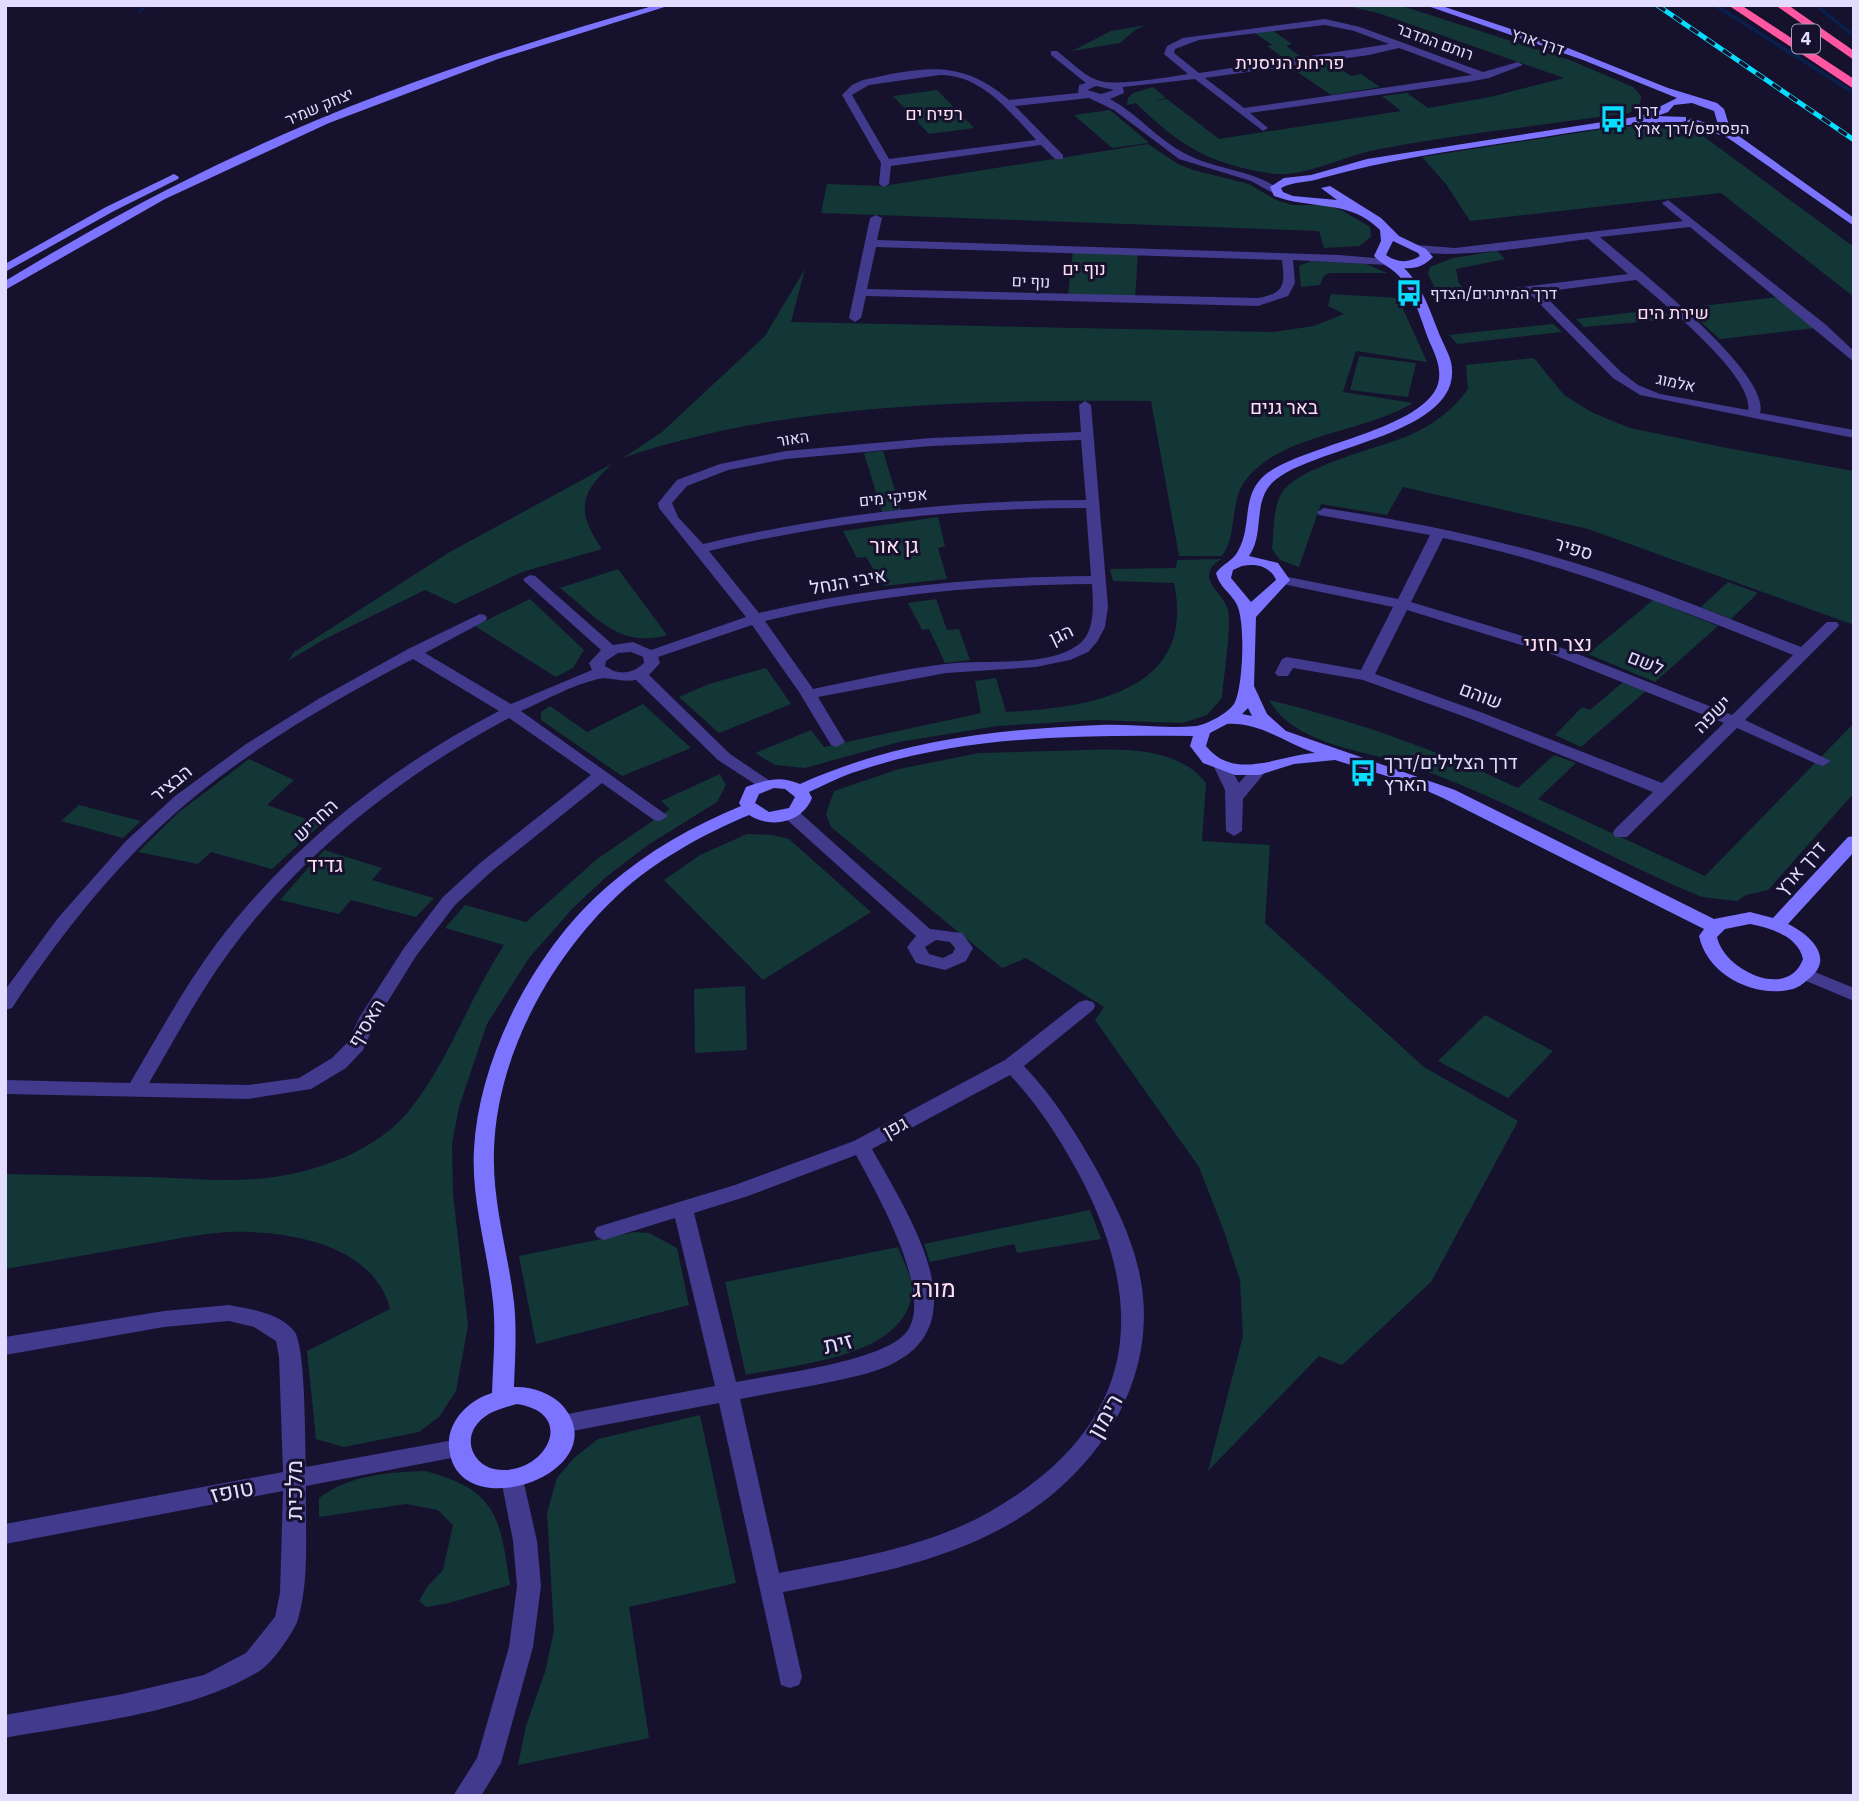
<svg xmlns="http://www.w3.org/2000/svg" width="1859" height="1801" viewBox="0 0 1859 1801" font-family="'IBM Plex Sans',Heebo,sans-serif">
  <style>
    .green { fill: #133737 }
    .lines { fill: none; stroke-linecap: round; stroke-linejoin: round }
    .stream { stroke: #091f4d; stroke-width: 3.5 }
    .street { fill: #413a8d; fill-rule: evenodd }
    .secondary { fill: #7c73ff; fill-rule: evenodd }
    .highway { fill: #ff57a1; fill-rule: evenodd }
    .rail-casing { stroke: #08ddff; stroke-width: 5 }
    .rail { stroke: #16112d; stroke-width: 3.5; stroke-dasharray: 10; stroke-linecap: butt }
    .labels { text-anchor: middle; stroke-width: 6; stroke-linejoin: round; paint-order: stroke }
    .far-street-label { font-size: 16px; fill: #e2dcff; stroke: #16112d }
    .far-poi-label { font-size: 16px; fill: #e2dcff; stroke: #16112d; text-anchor: start }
    .shield { fill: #16112d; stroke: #a59fc0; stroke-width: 2 }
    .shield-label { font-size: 18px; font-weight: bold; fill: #e2dcff }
    .far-neighbourhood-label { font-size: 18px; fill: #ffdef2; stroke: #16112d }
    .far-quarter-label { font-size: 19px; fill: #ffdef2; stroke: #16112d }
    .street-label { font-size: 19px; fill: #e2dcff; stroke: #16112d }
    .poi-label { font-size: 19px; fill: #e2dcff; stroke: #16112d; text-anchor: start }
    .neighbourhood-label { font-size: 21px; fill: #ffdef2; stroke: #16112d }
    .near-street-label { font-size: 23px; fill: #e2dcff; stroke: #16112d }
    .near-neighbourhood-label { font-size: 24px; fill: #ffdef2; stroke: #16112d }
  </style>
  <rect width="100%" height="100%" fill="#16112d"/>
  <!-- green -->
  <path class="green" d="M1343 5H1399L1570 60 1633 87 1641 96 1640 104 1629 113C1544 125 1458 134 1374 150 1346 156 1303 177 1276 174 1213 166 1180 147 1136 103L1127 105 1128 98 1133 93 1153 87 1166 98 1154 101 1167 99 1219 139 1401 111 1382 96 1407 93 1428 108 1490 97 1564 78 1378 13Z
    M1146 25 1135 30 1120 43 1072 51 1111 31Z
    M1272 30 1292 44 1286 46 1304 59 1288 61 1267 46 1272 45 1255 33Z
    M1329 61 1351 76 1361 74 1380 87 1331 95 1290 67Z
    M937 90 974 128 929 134 893 96Z
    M1110 110 1148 142V143L1112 148 1074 115Z
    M1644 126C1664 127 1685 126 1703 136L1854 247V297L1721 193 1470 221 1446 184 1422 157 1609 128Z
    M1148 144 1178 164 1193 170 1249 184 1276 200 1292 205H1327L1343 211 1370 227 1371 237 1359 246 1324 248 1319 231 821 213 827 184 883 186Z
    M1073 251 1138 254 1135 298 1068 295Z
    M1497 251 1505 259 1456 269 1459 283 1467 292 1438 295 1428 274 1430 267 1453 258Z
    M1311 261 1366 264 1387 273H1329L1324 276 1320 285 1301 287 1299 266Z
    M805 269 791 322 1273 332 1314 326 1344 314 1328 306 1331 294 1398 298 1427 362 1356 351 1343 392 1413 403C1364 433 1281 433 1245 481 1229 503 1238 534 1222 556H1179L1151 401C983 400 783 402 623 458L662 432 765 336Z
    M1778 297 1816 328 1720 339 1685 308Z
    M1662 309 1673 319 1584 327 1576 319Z
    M1553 324 1562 332 1457 344 1449 335Z
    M1359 356 1416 363 1408 397 1350 390Z
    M1534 358 1564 395 1593 413 1630 428 1727 448 1854 471V625L1588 529 1403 487 1387 515 1321 504 1299 567 1280 560 1272 549C1274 532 1273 511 1280 496 1293 467 1381 448 1410 435 1434 424 1453 410 1468 389L1466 365Z
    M883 451 901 510 882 512 864 453Z
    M613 463C579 494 576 511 602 549L522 572 455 604 425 590 325 639 288 661 294 652 448 553Z
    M938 517 945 546 938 548 947 579 884 586 866 557 857 558 843 531Z
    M1221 559C1192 578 1224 592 1228 610 1232 624 1223 680 1222 698L1207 715 1183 723 1095 720 997 726 899 742 805 768 775 765 755 753 811 730 824 747 981 713 975 681 996 678 1006 712C1088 708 1197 693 1174 583L1113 581 1110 569 1176 568 1177 560Z
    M618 569 667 635C618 649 596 616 560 588Z
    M1728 582 1758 593 1731 619 1701 607Z
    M530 599 584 650 573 668 556 677 475 626Z
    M936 599 947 630 959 629 970 660 945 663 929 629 922 630 908 603Z
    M1653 600 1718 626 1655 682 1588 654Z
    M766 668 791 704 719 733 679 697 709 684Z
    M1623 682 1647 690 1581 747 1555 735 1582 707 1590 710Z
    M1269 700C1356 721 1437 750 1518 788L1554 755 1576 763 1538 799 1705 876 1854 723V793L1768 890 1746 895 1737 901 1702 897C1599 855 1502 794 1395 761 1351 748 1294 742 1269 700Z
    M643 704 691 748 622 776 541 720V712L550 706 587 732Z
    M1049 751C1099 751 1172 739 1206 783L1202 841 1270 845 1265 923 1424 1067 1518 1121 1431 1282 1342 1365 1319 1356 1208 1471 1243 1336 1240 1280 1224 1231 1199 1167 1095 1020 1104 1007 1026 958 1002 968 831 827 826 814 834 791 899 769 979 753Z
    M249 759 294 780 267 805 321 824 272 869 211 852 198 864 138 852 179 812Z
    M720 774 726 785 717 802 648 845 606 877 573 908 529 958 487 1024 459 1107 452 1144 453 1194 468 1326 456 1391 439 1417 419 1432 344 1447 316 1439 307 1351 390 1309C375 1250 304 1234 250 1232 216 1230 181 1238 148 1244 101 1252 53 1261 5 1269V1174C53 1175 101 1176 149 1177 184 1178 221 1182 256 1179 311 1175 378 1152 412 1107 450 1058 470 997 504 945L445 928 465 905 526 922 597 859 670 809 661 801Z
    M79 805 141 821 123 838 61 821Z
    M747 834 773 835 789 839 871 912 763 980 664 880 700 855Z
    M324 850 382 868 372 880 434 898 416 917 351 900 339 914 280 900Z
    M745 986 747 1050 695 1053 694 989Z
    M1485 1015 1553 1051 1508 1098 1438 1061Z
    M1090 1210 1101 1239 1017 1253 1014 1244 930 1262 924 1244Z
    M635 1232 649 1233 677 1248 689 1305 536 1344 519 1256Z
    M898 1247C903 1261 914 1279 912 1294 903 1358 796 1364 746 1375L725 1282Z
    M700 1415 736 1583 629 1607 649 1738 518 1765 526 1726 545 1672 554 1631 547 1513 557 1478 574 1458 598 1439Z
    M425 1471C498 1490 500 1518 510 1585L449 1603 426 1607 419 1601 427 1587 443 1570 453 1525 438 1510 406 1504 319 1517V1498C350 1475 388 1472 425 1471Z"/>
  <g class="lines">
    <!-- stream -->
    <path class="stream" d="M1715 5 1854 93
      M1816 5 1854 36
      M140 11 147 5"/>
    <!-- street -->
    <path class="street" d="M1325 19 1360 27 1483 72 1518 62 1523 65 1489 78 1468 82 1250 113 1268 128 1263 131 1195 79 1123 87 1124 93 1110 99C1138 114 1158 140 1186 154 1216 170 1251 169 1279 189L1281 191 1275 194 1251 181 1179 159 1114 110 1089 98 1015 106 1063 155V159H1055L1041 145 891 166 889 184 884 187 879 184 881 163 842 95 852 85 863 80C921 67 962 58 1009 100L1078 93 1079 85 1086 83 1051 55V51H1057C1069 60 1083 75 1097 80 1113 87 1169 77 1188 74L1164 54 1167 46 1183 38ZM1325 25 1354 31 1389 44 1199 73 1174 53 1175 49 1199 40ZM1399 48 1472 75 1244 108 1205 78 1369 55ZM940 75C982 75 1010 112 1036 140L889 159 852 95 869 85ZM1096 86 1114 90 1101 94 1087 90Z
      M1668 200 1825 324 1854 351V362L1690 227 1600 237C1631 264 1772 373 1760 413L1854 430V438L1640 395 1613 378 1529 293 1488 299 1482 295 1488 291 1628 274 1588 239C1556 243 1433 264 1411 248L1417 245 1455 248 1683 221 1664 205 1662 203ZM1636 280C1661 301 1755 377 1748 410L1660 394 1638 385 1621 372 1541 292Z
      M876 215 882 218 877 240 1339 255 1387 259 1393 262 1387 265 1293 260 1295 283 1288 296 1258 306 866 296 861 318 855 322 849 318 870 218ZM876 247 1282 260C1285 285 1285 293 1258 298L867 289Z
      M1085 401 1091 405 1108 607 1105 627 1097 642 1088 652 1070 660 1036 667 946 673 818 697 845 742 837 747 831 745 799 692 752 625 658 657 660 663 649 675 730 754 770 781 772 785 764 790 718 760 636 680C622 683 609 676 598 679 572 685 546 700 521 711L668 816 660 821 654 820 602 783 492 871 455 905 416 956 377 1019 363 1050 346 1068 311 1089 248 1099 5 1094V1080L130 1083C158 1036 184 987 217 943 290 846 392 766 499 711L413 659C324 705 234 758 160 827 103 881 55 943 12 1008L5 1010V990L58 918 126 841 175 796 246 744 320 698 408 649 480 614 485 615 487 618 485 621 425 653 511 704 592 670 589 663 601 650 525 582 523 579 530 575 535 576 613 645 633 642 651 650 746 617 659 508 658 503 677 480 720 464 786 451 931 438 1081 432 1079 405ZM1081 440 1086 500C956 500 829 514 703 544L678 517 672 503 687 486 728 470 786 459 931 446ZM1086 508 1091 576C978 577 869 587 759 613L709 551C833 521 959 508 1086 508ZM1092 584C1093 604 1096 632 1078 645 1047 668 983 659 945 664 901 669 857 680 813 689L765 621C873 595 981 585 1092 584ZM631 652 643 657 644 663C632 674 619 676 605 666L606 661 618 653ZM509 718 591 775 480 863 443 897 404 948 359 1018 348 1042 332 1058 299 1078 248 1085 149 1083C175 1039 199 993 230 951 301 854 403 774 509 718Z
      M1324 508C1409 521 1493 538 1575 563 1652 586 1726 618 1801 647L1827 622H1837L1839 625 1837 628 1745 720 1831 761 1823 766 1817 764 1737 728 1627 837H1615L1613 833 1615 829 1653 792 1471 719 1363 680 1293 668 1288 676H1278L1275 673 1282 659 1287 657 1361 670 1393 607 1278 583 1276 580 1278 577 1283 576 1398 599 1430 535 1319 515 1317 512ZM1443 538C1565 563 1678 609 1793 655L1732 715 1565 649 1411 602ZM1407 610 1554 655 1724 723 1662 783 1483 713 1375 674Z
      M1222 762 1228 764 1239 783 1253 767H1265L1267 770 1243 799 1242 831 1234 836 1226 831 1225 790 1214 767Z
      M791 809 797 810 930 929 962 933 973 948 966 961 945 970 916 963 907 947 916 936 785 818 783 814 785 810ZM936 940 950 942 955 948 953 953 943 958 929 954 925 947Z
      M1805 968 1854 988V1001L1799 978 1796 974Z
      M1086 1000 1093 1002 1095 1006 1093 1010 1024 1066C1052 1095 1074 1130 1094 1165 1115 1203 1136 1244 1142 1288 1156 1389 1091 1479 1006 1526 938 1564 859 1577 783 1592L802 1677 799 1685 790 1688 781 1685 719 1403 562 1433 554 1430 551 1424 554 1418 562 1415 715 1386 675 1218 604 1240 597 1237 594 1232 597 1227 735 1185 854 1141 1005 1060 1079 1002ZM1010 1075C1040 1107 1064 1145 1084 1184 1153 1322 1128 1432 991 1511 927 1548 850 1559 779 1573L740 1399C780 1391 821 1385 861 1375 993 1342 914 1225 872 1149ZM856 1155C876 1192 933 1291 908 1330 887 1362 773 1374 736 1382L694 1213 748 1196Z
      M229 1305C250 1309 280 1313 294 1331 306 1345 305 1444 306 1467L459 1439 467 1441 470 1448 467 1455 306 1486C305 1529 310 1578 298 1619 295 1631 271 1664 261 1670 196 1712 82 1724 5 1738V1715L123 1694 204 1675 246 1653 275 1617 280 1593 283 1491 5 1544V1524L283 1472 279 1357 276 1341 254 1327 229 1321 164 1327 5 1355V1337L164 1311Z
      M512 1469 520 1472 523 1479 537 1541 541 1586 533 1647 501 1763 481 1796H453L477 1758 509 1647 517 1586 513 1541 501 1479 504 1472Z"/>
    <!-- secondary -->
    <path class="secondary" d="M656 5H671L498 59 329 123 165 199 5 290V281C81 235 158 192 238 155 372 92 513 46 656 5Z
      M1425 5H1439L1568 48 1668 88 1717 103 1724 109 1730 128 1736 134 1854 218V226L1728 138 1688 123 1687 121 1692 118 1719 128 1714 111 1692 103 1674 105 1668 112 1657 116 1686 117V121L1682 122C1626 122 1572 133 1517 141 1451 151 1386 160 1322 178 1308 183 1294 181 1281 188L1283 192 1293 196 1337 200 1321 188 1330 186 1381 218 1399 236 1426 249 1433 257C1424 266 1416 269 1404 268 1423 286 1431 314 1441 338 1444 345 1449 354 1451 362 1467 435 1311 446 1273 482 1252 502 1265 534 1249 556L1278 563 1290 580 1256 617 1254 686 1267 714 1286 731 1455 790 1714 919 1750 912 1773 918 1848 837 1854 836V852L1788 924C1807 933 1835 956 1811 977 1806 981 1800 987 1793 989 1755 999 1707 975 1699 936L1704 929 1443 798 1409 783 1335 760 1294 764 1259 775H1235L1203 763 1190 746 1193 736C1081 735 965 735 858 771 841 776 825 785 809 792L812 798C802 823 771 829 749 815 702 835 656 860 618 895 550 959 497 1055 494 1150 492 1202 508 1252 514 1302 517 1331 515 1359 514 1387 530 1386 552 1393 563 1406 619 1473 455 1530 449 1447 447 1421 469 1400 492 1393 493 1363 496 1333 493 1302 488 1251 471 1201 474 1149 479 1055 537 946 609 885 648 851 693 826 741 806L739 803 746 787C766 780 780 775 800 784 895 741 997 729 1100 725 1132 724 1165 729 1196 726 1206 725 1231 712 1235 702 1243 686 1246 619 1236 603 1230 592 1219 587 1216 573 1222 564 1233 561 1238 551 1253 525 1240 495 1266 474 1304 445 1424 429 1438 384 1442 370 1436 356 1430 343 1421 321 1415 294 1399 276 1392 268 1381 264 1374 256L1381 241 1380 230C1350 199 1311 210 1274 196L1270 187 1284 178 1311 175 1367 159 1641 116 1677 98 1583 60ZM1393 241 1418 253 1420 256C1409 263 1397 263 1386 255ZM1242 566C1256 563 1270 566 1276 580L1251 602 1231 578 1233 570ZM1248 708 1252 716 1242 714ZM1227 724C1260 722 1285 743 1315 753 1278 755 1235 782 1206 746L1210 733ZM774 788 785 789 795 797 789 808 769 812 755 803 759 794ZM1750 924C1770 928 1798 936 1803 959 1788 1001 1724 970 1717 937L1725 929ZM517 1404C581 1414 542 1479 494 1469 473 1464 463 1440 478 1423 488 1411 503 1408 517 1404Z
      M174 174 179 177 178 179 114 211 5 272V264L106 207Z"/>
    <!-- highway -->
    <path class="highway" d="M1728 5H1741L1854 79V89Z
      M1775 5H1788L1854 51V60Z"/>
    <defs>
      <path id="rail" d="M1657 5 1854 140"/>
    </defs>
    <!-- rail casing -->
    <use href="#rail" class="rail-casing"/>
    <!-- rail -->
    <use href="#rail" class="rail"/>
  </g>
  <!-- icons -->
  <defs>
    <symbol id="bus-bare" viewBox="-9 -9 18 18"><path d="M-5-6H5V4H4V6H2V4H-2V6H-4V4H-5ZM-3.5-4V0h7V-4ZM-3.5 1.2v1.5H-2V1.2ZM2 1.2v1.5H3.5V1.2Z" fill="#08ddff" stroke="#16112d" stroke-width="2.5" paint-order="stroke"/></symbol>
  </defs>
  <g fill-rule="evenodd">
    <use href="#bus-bare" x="1594" y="100" width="38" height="38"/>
    <use href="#bus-bare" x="1390" y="274" width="38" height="38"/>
    <use href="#bus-bare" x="1344" y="754" width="38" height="38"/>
  </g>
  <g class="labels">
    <!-- far-street labels -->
    <g class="far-street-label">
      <text transform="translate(1435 41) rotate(20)" y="6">רותם המדבר</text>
      <text transform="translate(1538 41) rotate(19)" y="6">דרך ארץ</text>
      <text transform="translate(319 106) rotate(-23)" y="6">יצחק שמיר</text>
      <text transform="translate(1031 281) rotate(2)" y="6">נוף ים</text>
      <text transform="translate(1676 382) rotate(12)" y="6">אלמוג</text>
      <text transform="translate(793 438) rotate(-9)" y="6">האור</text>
      <text transform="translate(893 497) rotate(-6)" y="6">אפיקי מים</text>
    </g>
    <!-- far-poi labels -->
    <g class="far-poi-label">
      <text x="1634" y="116">דרך<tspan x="1634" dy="18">הפסיפס/דרך ארץ</tspan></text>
      <text x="1430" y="299">דרך המיתרים/הצדף</text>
    </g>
    <!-- shield labels -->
    <rect class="shield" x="1792" y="24.5" width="28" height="29" rx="5"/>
    <g class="shield-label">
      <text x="1806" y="45">4</text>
    </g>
    <!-- far-neighbourhood labels -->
    <g class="far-neighbourhood-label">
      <text x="1290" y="69">פריחת הניסנית</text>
      <text x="934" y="120">רפיח ים</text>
      <text x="1084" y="275">נוף ים</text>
      <text x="1673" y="319">שירת הים</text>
    </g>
    <!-- far-quarter labels -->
    <g class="far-quarter-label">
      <text x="1284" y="414">באר גנים</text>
    </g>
    <!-- street labels -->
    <g class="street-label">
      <text transform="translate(1574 548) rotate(17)" y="7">ספיר</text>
      <text transform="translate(848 581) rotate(-10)" y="7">איבי הנחל</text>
      <text transform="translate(1061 634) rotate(-25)" y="7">הגן</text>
      <text transform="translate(1646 662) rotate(22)" y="7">לשם</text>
      <text transform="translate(1481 695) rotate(21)" y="7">שוהם</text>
      <text transform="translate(1712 714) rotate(-45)" y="7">ישפה</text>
      <text transform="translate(171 783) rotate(-39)" y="7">הבציר</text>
      <text transform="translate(315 820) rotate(-43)" y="7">החריש</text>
      <text transform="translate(1800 868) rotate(-48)" y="7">דרך ארץ</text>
      <text transform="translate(366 1023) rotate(-59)" y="7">האסיף</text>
      <text transform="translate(895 1127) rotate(-29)" y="7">גפן</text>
    </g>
    <!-- poi labels -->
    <g class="poi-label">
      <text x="1384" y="769">דרך הצלילים/דרך<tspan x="1384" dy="22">הארץ</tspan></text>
    </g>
    <!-- neighbourhood labels -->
    <g class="neighbourhood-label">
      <text x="894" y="553">גן אור</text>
      <text x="1558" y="651">נצר חזני</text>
      <text x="325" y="872">גדיד</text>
    </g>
    <!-- near-street labels -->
    <g class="near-street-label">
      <text transform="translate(838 1343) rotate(-12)" y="8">זית</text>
      <text transform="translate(1105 1416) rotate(-60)" y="8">רימון</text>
      <text transform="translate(294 1490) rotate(-90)" y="8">מלכית</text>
      <text transform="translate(232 1491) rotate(-11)" y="8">טופז</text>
    </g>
    <!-- near-neighbourhood labels -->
    <g class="near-neighbourhood-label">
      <text x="934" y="1297">מורג</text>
    </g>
  </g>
  <!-- border -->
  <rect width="1859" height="1801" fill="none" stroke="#e2dcff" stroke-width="14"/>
</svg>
